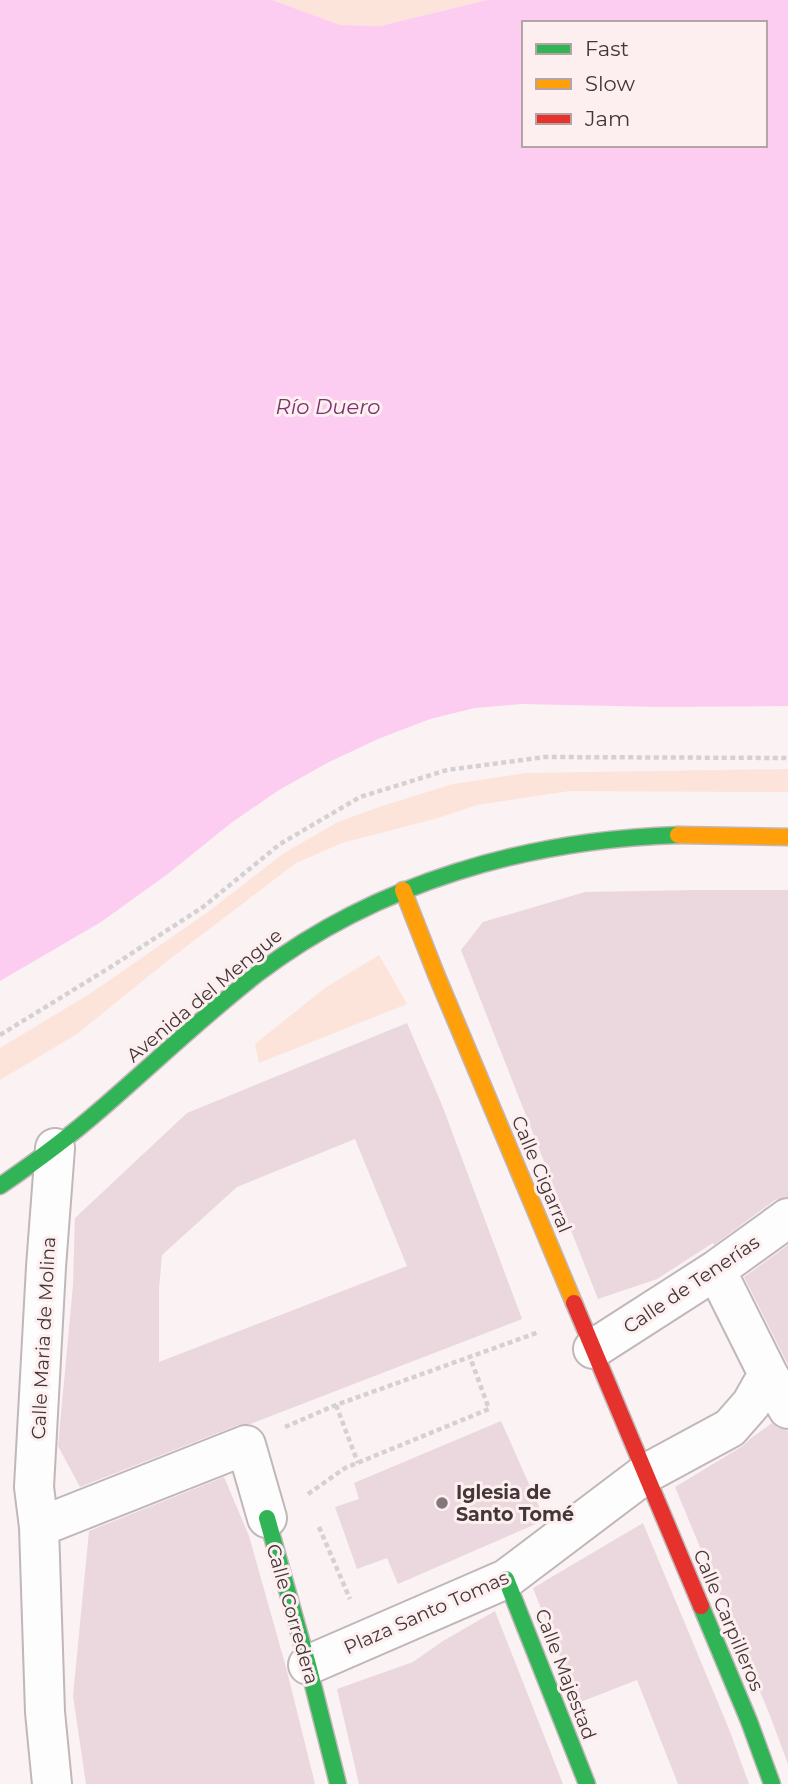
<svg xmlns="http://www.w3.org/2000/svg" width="788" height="1784" viewBox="0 0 788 1784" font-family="Montserrat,sans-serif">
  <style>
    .green { fill: #fce4da }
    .water { fill: #fccdf0; fill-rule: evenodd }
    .building { fill: #ebd8df; fill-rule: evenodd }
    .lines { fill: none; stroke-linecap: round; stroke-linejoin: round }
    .street-casing { stroke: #c1b7b8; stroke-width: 42 }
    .fast-casing { stroke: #c1b7b8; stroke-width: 19 }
    .slow-casing { stroke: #c1b7b8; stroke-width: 19 }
    .jam-casing { stroke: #c1b7b8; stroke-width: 19 }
    .path { stroke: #d5d1d2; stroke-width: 4.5; stroke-dasharray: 5 3.5; stroke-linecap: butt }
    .street { stroke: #fefdfd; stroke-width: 38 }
    .fast { stroke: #30b455; stroke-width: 16 }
    .slow { stroke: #ff9f0a; stroke-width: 16 }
    .jam { stroke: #e5322d; stroke-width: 16 }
    .poi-dot { fill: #837879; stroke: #fdeef0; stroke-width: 2.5 }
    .labels { text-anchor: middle; stroke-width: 6; stroke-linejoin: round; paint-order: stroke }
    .street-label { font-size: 19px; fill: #433637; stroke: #fdeef0 }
    .poi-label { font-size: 19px; font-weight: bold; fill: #433637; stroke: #fdeef0; text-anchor: start }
    .water-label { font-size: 21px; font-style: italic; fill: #7b336f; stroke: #fdeef0 }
  </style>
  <rect width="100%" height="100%" fill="#faf2f3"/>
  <!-- green -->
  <path class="green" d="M272 0H487L380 26 340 25Z
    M788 769V792L570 791 477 805 438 818 342 843 296 863 166 962 77 1034 0 1080V1048L91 993 208 912 284 853 338 822 382 806 453 784 527 773Z
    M379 955 407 1004 259 1063 255 1044 325 988Z"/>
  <!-- water -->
  <path class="water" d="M0 0H272L340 25 380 26 487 0H788V706L661 707 522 704 475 708 430 719 378 739 327 763 279 790 231 823 169 873 101 922 0 981ZM524 23H765V145H524Z"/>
  <!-- building -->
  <path class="building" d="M697 890H788V1197L775 1200 714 1245 713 1243 657 1279 598 1299 461 950 483 922 585 892Z
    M407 1023 442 1105 522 1319 250 1424 238 1425 80 1487 58 1446 73 1285 75 1218 187 1113ZM355 1139 407 1266 159 1362V1289L162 1255 237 1187Z
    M788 1245V1365L744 1277Z
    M501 1421 545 1520 398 1584 387 1558 357 1569 335 1507 359 1499 354 1483Z
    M772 1423 778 1428 788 1431V1764L769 1713 675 1487 741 1447 750 1439Z
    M224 1477 249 1536 287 1671 315 1784H86L73 1696 89 1531Z
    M643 1523 729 1729 749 1784H678L637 1680 578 1703 533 1588Z
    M495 1611 563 1784H359L337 1689 413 1662 443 1641Z"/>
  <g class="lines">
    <defs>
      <path id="street" d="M716 1270 768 1374 788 1409
        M593 1349 716 1270 788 1218
        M39 1527 246 1445 267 1518
        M308 1665 506 1579 645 1474 730 1428 751 1404 768 1374
        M52 1784 45 1712 39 1527 34 1487 46 1267 55 1148"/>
      <path id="fast" d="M0 1186C35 1162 69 1137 101 1109 153 1064 203 1016 257 974 378 882 528 840 678 835
        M267 1518 308 1665 338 1784
        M506 1579 587 1784
        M701 1606 749 1721 772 1784"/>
      <path id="slow" d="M678 835 788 837
        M403 890 436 974 574 1303"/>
      <path id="jam" d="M574 1303 701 1606"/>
    </defs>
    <!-- street casing -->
    <use href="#street" class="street-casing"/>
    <!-- fast casing -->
    <use href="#fast" class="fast-casing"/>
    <!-- slow casing -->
    <use href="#slow" class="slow-casing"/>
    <!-- jam casing -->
    <use href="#jam" class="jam-casing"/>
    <!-- path -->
    <path class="path" d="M0 1035 109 968 203 907 280 844 360 797 447 770 545 757 788 758
      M336 1405 358 1463
      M285 1427 336 1405 539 1332
      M308 1494 345 1468 489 1409 470 1357
      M319 1527 350 1599"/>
    <!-- street -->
    <use href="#street" class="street"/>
    <!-- fast -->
    <use href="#fast" class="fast"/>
    <!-- slow -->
    <use href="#slow" class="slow"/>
    <!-- jam -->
    <use href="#jam" class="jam"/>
  </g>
  <!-- markers -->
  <circle class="poi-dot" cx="442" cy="1503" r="7"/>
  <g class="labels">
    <!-- street labels -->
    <g class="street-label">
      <text transform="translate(204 995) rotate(-40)" y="7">Avenida del Mengue</text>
      <text transform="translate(542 1174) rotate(67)" y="7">Calle Cigarral</text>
      <text transform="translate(691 1284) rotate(-34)" y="7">Calle de Tenerías</text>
      <text transform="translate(43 1338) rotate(-87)" y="7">Calle Maria de Molina</text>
      <text transform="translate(426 1612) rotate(-24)" y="7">Plaza Santo Tomas</text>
      <text transform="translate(293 1614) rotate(74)" y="7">Calle Corredera</text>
      <text transform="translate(729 1620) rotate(67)" y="7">Calle Carpilleros</text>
      <text transform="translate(566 1674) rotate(69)" y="7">Calle Majestad</text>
    </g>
    <!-- poi labels -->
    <g class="poi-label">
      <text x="456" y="1499">Iglesia de<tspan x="456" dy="22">Santo Tomé</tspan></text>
    </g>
    <!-- water labels -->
    <g class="water-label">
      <text x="328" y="414">Río Duero</text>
    </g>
  </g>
  <!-- legend -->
  <rect x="522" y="21" width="245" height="126" fill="#fdeef0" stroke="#b3a4a6" stroke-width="2"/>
  <rect x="536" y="44" width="35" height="10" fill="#30b455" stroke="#b3a4a6" stroke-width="2"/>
  <text x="585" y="56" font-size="21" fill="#433637">Fast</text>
  <rect x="536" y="79" width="35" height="10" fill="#ff9f0a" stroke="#b3a4a6" stroke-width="2"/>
  <text x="585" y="91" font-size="21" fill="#433637">Slow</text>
  <rect x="536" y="114" width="35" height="10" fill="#e5322d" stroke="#b3a4a6" stroke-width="2"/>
  <text x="585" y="126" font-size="21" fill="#433637">Jam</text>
</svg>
